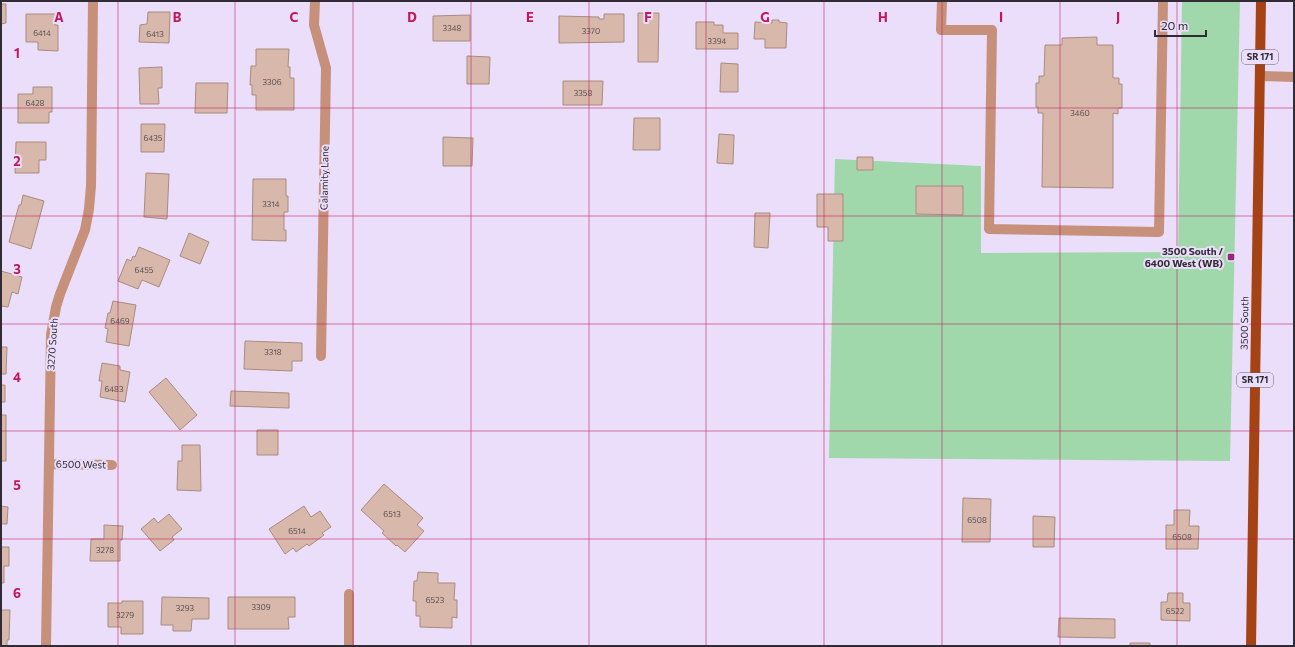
<svg xmlns="http://www.w3.org/2000/svg" width="1295" height="647" viewBox="0 0 1295 647" font-family="Commissioner,sans-serif">
  <style>
    .green { fill: #a1d8ab }
    .building { fill: #d7b8aa; stroke: #a98c7f }
    .lines { fill: none; stroke-linecap: round; stroke-linejoin: round }
    .service { stroke: #c7907a; stroke-width: 10 }
    .minor { stroke: #c7907a; stroke-width: 10 }
    .primary { stroke: #a54314; stroke-width: 10 }
    .grid { fill: none; stroke: #c2185b; stroke-width: 1; stroke-opacity: 0.55 }
    .poi-dot { fill: #9a247f; stroke: #ebdefa; stroke-width: 1.5 }
    .labels { text-anchor: middle; stroke-width: 4; stroke-linejoin: round; paint-order: stroke }
    .number-label { font-size: 8px; fill: #5a4e52 }
    .shield { fill: #ebdefa; stroke: #686170; stroke-width: 1 }
    .shield-label { font-size: 9px; font-weight: bold; fill: #302b35 }
    .street-label { font-size: 10px; fill: #302b35; stroke: #ebdefa }
    .poi-label { font-size: 10px; font-weight: bold; fill: #302b35; stroke: #ebdefa; text-anchor: end }
    .grid-label { font-size: 13px; text-anchor: middle; font-weight: bold; fill: #c2185b; stroke: #ebdefa; stroke-width: 4; stroke-linejoin: round; paint-order: stroke }
  </style>
  <rect width="100%" height="100%" fill="#ebdefa"/>
  <!-- green -->
  <path class="green" d="M1182 1H1240L1230 461 829 458 835 159 981 166V253L1178 252Z"/>
  <!-- building -->
  <path class="building" d="M1 4H6V23L1 24Z
    M148 12H170L169 43 139 42 140 25 147 24Z
    M638 13H659L658 62H638Z
    M26 14H56L55 25H58V51L38 50V42H26Z
    M604 14H624V42L559 43V16L599 17V19H604Z
    M470 15V41H433V16Z
    M772 20H779V22L787 23 786 48H765V39H754L755 22 772 23Z
    M696 22H714V25H723V33H738V49H696Z
    M1097 37V45H1113V78H1119V84H1122V108H1118V114L1113 113V188L1042 187 1043 113H1038V107H1036V83H1039V76H1044L1045 45H1062V38Z
    M256 49H289L288 67H290V78H294V110H256V95H252V85H250L251 66H256Z
    M467 56 490 57 489 84H467Z
    M721 63 738 64V92H720Z
    M162 67V88H158L159 104H140L139 68Z
    M563 81H603L602 105H563Z
    M196 83H228L227 113H195Z
    M33 87H52V112H49V123H18V94H33Z
    M634 118H660V150H633Z
    M141 124H165L164 152H141Z
    M719 134 734 135 733 164 717 163Z
    M443 137 473 138 472 166H443Z
    M16 142H46V160H39V173H15Z
    M857 157H873V170H857Z
    M146 173 169 174 167 219 144 217Z
    M253 179H286V196H288V212H284V230H286V241L252 240Z
    M916 186H963V215L916 214Z
    M817 194H843V241H828V227H817Z
    M23 195 44 201 31 249 9 242 19 205H21Z
    M755 213H770L768 248 754 247Z
    M189 233 209 242 200 264 180 256Z
    M139 247 170 260 159 287 142 280 138 289 118 281 127 259 131 261 133 256 135 257Z
    M1 271 22 277 18 294 12 292 8 307 1 306Z
    M113 301 136 305 129 346 106 342 108 329 105 328 108 313H110Z
    M245 341 302 343V361H292V371L244 369Z
    M1 347H7L6 374H1Z
    M102 363 120 366V370L130 372 125 402 100 397 102 381H99Z
    M166 378 197 415 180 430 149 392Z
    M1 385H5V402H1Z
    M231 391 289 393V408L230 406Z
    M1 415H6V461H1Z
    M257 430H278V455H257Z
    M182 445H200L201 491 177 490 178 461H182Z
    M384 484 423 518 417 525 424 531 405 552 397 545 396 546 382 533 384 531 361 510Z
    M963 498 991 499 990 542H962Z
    M1 506 8 507 7 524H1Z
    M304 506 311 517 320 511 331 527 322 533 324 535 309 546 307 544 296 552 293 548 285 554 269 529Z
    M1174 510H1190L1189 526H1199L1198 549H1166V525H1174Z
    M169 514 182 529 172 537 174 540 160 551 141 529 154 518 158 523Z
    M1033 516 1055 517 1054 547H1033Z
    M104 525 123 526 122 540H120V561H90L91 539H104Z
    M1 547H9V566H4V583H1Z
    M418 572 438 573V583H455L454 600H457V618L452 617V628L420 627V616H416V601H413L414 581H417Z
    M1168 593H1183V603H1190V621L1161 620V602H1167Z
    M162 597 209 598V619H192L191 631H173V625H161Z
    M228 597H295V617H288L289 629H228Z
    M122 601H143V634H121V627H108V603H122Z
    M1 610H10L9 640H7V646H1Z
    M1059 618 1115 619V638L1058 637Z
    M1130 643H1150V646H1130Z"/>
  <g class="lines">
    <!-- service -->
    <path class="service" d="M942 1 941 30H992L989 229 1159 232 1163 1
      M1260 76 1294 77"/>
    <!-- minor -->
    <path class="minor" d="M315 1 314 25 326 68 321 356
      M49 464 112 465
      M46 646 51 335 56 307 60 294 85 230 89 209 91 186 93 1
      M349 646V594"/>
    <!-- primary -->
    <path class="primary" d="M1251 646 1261 1"/>
  </g>
  <!-- grid -->
  <path class="grid" d="M118 1V646M235 1V646M353 1V646M471 1V646M589 1V646M706 1V646M824 1V646M942 1V646M1060 1V646M1177 1V646M1 108H1294M1 216H1294M1 324H1294M1 431H1294M1 539H1294"/>
  <!-- markers -->
  <rect class="poi-dot" x="1227" y="253" width="8" height="8" rx="2"/>
  <g class="labels">
    <!-- number labels -->
    <g class="number-label">
      <text x="452" y="31">3348</text>
      <text x="591" y="34">3370</text>
      <text x="42" y="36">6414</text>
      <text x="155" y="37">6413</text>
      <text x="717" y="44">3394</text>
      <text x="272" y="85">3306</text>
      <text x="583" y="96">3358</text>
      <text x="35" y="106">6428</text>
      <text x="1080" y="116">3460</text>
      <text x="153" y="141">6435</text>
      <text x="271" y="207">3314</text>
      <text x="144" y="273">6455</text>
      <text x="120" y="324">6469</text>
      <text x="273" y="355">3318</text>
      <text x="114" y="392">6483</text>
      <text x="392" y="517">6513</text>
      <text x="977" y="523">6508</text>
      <text x="297" y="534">6514</text>
      <text x="1182" y="540">6508</text>
      <text x="105" y="553">3278</text>
      <text x="435" y="603">6523</text>
      <text x="261" y="610">3309</text>
      <text x="185" y="611">3293</text>
      <text x="1175" y="614">6522</text>
      <text x="125" y="618">3279</text>
    </g>
    <!-- shield labels -->
    <g class="shield">
      <rect x="1242" y="50" width="36" height="14" rx="3"/>
      <rect x="1237" y="373" width="36" height="14" rx="3"/>
    </g>
    <g class="shield-label">
      <text x="1260" y="60">SR 171</text>
      <text x="1255" y="383">SR 171</text>
    </g>
    <!-- street labels -->
    <g class="street-label">
      <text transform="translate(324 178) rotate(-89)" y="4">Calamity Lane</text>
      <text transform="translate(1244 323) rotate(-89)" y="4">3500 South</text>
      <text transform="translate(52 344) rotate(-86)" y="4">3270 South</text>
      <text transform="translate(81 464) rotate(1)" y="4">6500 West</text>
    </g>
    <!-- poi labels -->
    <g class="poi-label">
      <text x="1223" y="255">3500 South /<tspan x="1223" dy="12">6400 West (WB)</tspan></text>
    </g>
  </g>
  <g class="grid-label">
    <text x="59" y="22">A</text>
    <text x="177" y="22">B</text>
    <text x="294" y="22">C</text>
    <text x="412" y="22">D</text>
    <text x="530" y="22">E</text>
    <text x="648" y="22">F</text>
    <text x="765" y="22">G</text>
    <text x="883" y="22">H</text>
    <text x="1001" y="22">I</text>
    <text x="1118" y="22">J</text>
    <text x="17" y="58">1</text>
    <text x="17" y="166">2</text>
    <text x="17" y="274">3</text>
    <text x="17" y="382">4</text>
    <text x="17" y="490">5</text>
    <text x="17" y="598">6</text>
  </g>
  <!-- border -->
  <rect width="1295" height="647" fill="none" stroke="#302b35" stroke-width="4"/>
  <!-- scale -->
  <path d="M1155 30v6h51v-6" fill="none" stroke="#302b35" stroke-width="2"/>
  <text x="1161" y="30" font-size="12" fill="#302b35" stroke="#ebdefa" stroke-width="3" paint-order="stroke">20 m</text>
</svg>
